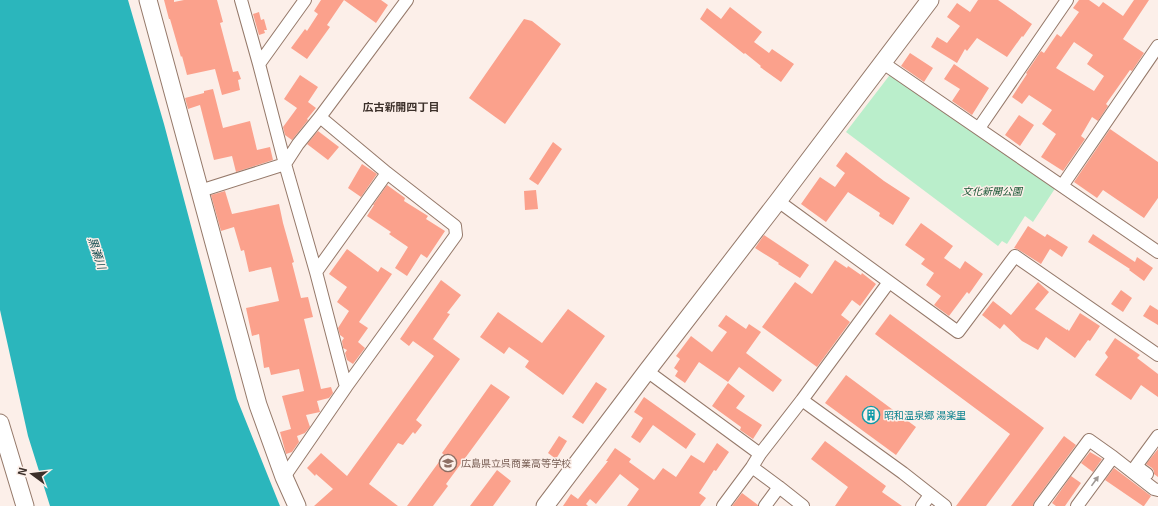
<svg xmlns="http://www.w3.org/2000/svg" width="1158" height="506" viewBox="0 0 1158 506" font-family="Georgia,'Noto Sans JP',serif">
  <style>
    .green { fill: #baeecb }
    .water { fill: #2bb6bc }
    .building { fill: #fba18c; fill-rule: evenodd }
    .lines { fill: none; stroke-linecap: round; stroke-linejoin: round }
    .street-casing { stroke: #95796a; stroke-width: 14 }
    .secondary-casing { stroke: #95796a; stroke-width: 19 }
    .street { stroke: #fff; stroke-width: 12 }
    .secondary { stroke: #fff; stroke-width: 17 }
    .oneway { fill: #9e9894 }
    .labels { text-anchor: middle; stroke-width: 3; stroke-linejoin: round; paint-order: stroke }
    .park-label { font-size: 10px; font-style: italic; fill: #175533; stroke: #fcefe9 }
    .culture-label { font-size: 10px; fill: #0d838f; stroke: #fcefe9; text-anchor: start }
    .education-label { font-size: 10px; fill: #785e54; stroke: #fcefe9; text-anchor: start }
    .neighbourhood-label { font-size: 11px; font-weight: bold; fill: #3c302a; stroke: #fcefe9 }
    .water-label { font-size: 11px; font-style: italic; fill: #174f52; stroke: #fcefe9 }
  </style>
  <rect width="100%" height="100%" fill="#fcefe9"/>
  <!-- green -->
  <path class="green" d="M892 75 1056 187 1033 222 1025 216 1007 244 1002 241 998 246 846 132 889 76Z"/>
  <!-- water -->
  <path class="water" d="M0 0H128L164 124 237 399 280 506H50L28 436 0 310Z"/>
  <!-- building -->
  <path class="building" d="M164 0H174V2L184 0H217L223 22 220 23 233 72 238 71 241 79 238 80 240 90 222 95 215 69 187 75 182 56 181 57 170 19H169Z
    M321 0H344L327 25 330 27 307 59 291 48 305 29 307 31 318 14 314 11Z
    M344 0H381L388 5 376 23Z
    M978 0H998L1032 24 1023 37 1022 36 1007 57 977 38 967 51 965 49 957 63 931 47 937 37 947 43 960 26 947 17 957 3 970 12Z
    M1079 0H1089L1099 7 1103 2 1123 16 1134 0H1149L1123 39 1144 53 1132 71 1130 70 1106 104 1108 106 1098 121 1092 117 1081 136 1085 139 1063 171 1041 157 1056 134 1042 124 1052 110 1029 95 1022 104 1012 97 1027 74 1026 73 1041 51 1044 53 1057 34 1061 37 1079 12 1073 8ZM1074 42 1093 55 1087 64 1104 76 1094 91 1056 68Z
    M730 7 762 32 754 42 769 53 772 49 794 64 781 82 760 67 761 66 745 53 744 54 700 19 707 8 721 19Z
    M259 12 261 20 264 19 267 30H264L265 33 259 35 253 14Z
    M524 19 532 21 561 44 505 124 469 98Z
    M910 53 933 68 924 82 901 66Z
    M954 64 989 88 972 115 952 101 960 89 944 79Z
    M300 75 318 87 308 102 316 108 307 119 308 120 292 140 285 135 283 127 297 108 284 99Z
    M213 89 223 128 250 121 257 150 270 147 273 160 236 172 232 156 214 160 200 105 188 109 185 98 204 93V91Z
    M1019 115 1034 125 1020 146 1005 135Z
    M1110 129 1158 162V198L1144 218 1103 190 1097 198 1074 182Z
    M318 131 339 147 328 160 307 144Z
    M553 142 562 149 538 185 529 179Z
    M846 152 884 181 910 198 893 225 879 216 880 213 848 192 826 222 801 204 820 177 835 187 845 173 836 166Z
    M362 164 377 174 361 197 348 188Z
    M387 185 405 198 404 201 428 216 426 219 445 231 427 258 421 254 407 276 395 268 408 247 389 234 391 232 367 216 374 205H373Z
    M536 190 538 209 525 210 524 191Z
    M225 191 232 214 279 204 283 223 294 262 292 263 301 298 308 297 313 317 304 319 321 389 331 387 333 393 329 398 317 401 320 412 306 415 310 427 305 433 297 436 299 442 292 452 286 454 280 432 291 429 282 396 304 391 299 369 271 375 269 367 264 368 259 334 252 336 246 308 279 301 271 267 249 272 244 250 241 251 234 227 221 231 211 195Z
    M921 223 953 246 944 258 960 269 965 261 983 274 969 294 967 292 949 316 934 305 941 296 926 285 934 273 921 264 925 259 905 245Z
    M1028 226 1045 237 1047 234 1068 247 1062 257 1050 249 1041 264 1019 250 1014 248Z
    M1093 234 1135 262 1137 257 1153 268 1144 281 1129 270 1130 269 1088 242Z
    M764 235 809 265 800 278 778 264 779 263 755 248Z
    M347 249 378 272 381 267 392 274 359 322 368 328 358 342 365 348 353 364 347 360 345 353 347 350 343 348 342 341 344 338 340 335 338 328 349 311 337 302 347 287 329 274Z
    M835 260 847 268 848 266 861 275 862 273 876 284 860 306 852 300 841 315 850 322 817 367 762 327 795 282 812 294Z
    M441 280 461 295 447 313 450 314 433 339 460 359 416 420 422 425 415 434 413 432 403 445 398 443 369 484 398 506H314L333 489 316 474 315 476 307 468 321 453 347 476 434 356 413 341 409 346 400 339Z
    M1038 282 1049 292 1035 309 1067 330V329L1069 331 1080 313 1100 326 1090 341 1088 340 1075 358 1046 337 1038 350 1022 341 1004 324 1000 329 982 315 993 301 1011 315Z
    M1121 290 1132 298 1123 312 1111 304Z
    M1150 305 1158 310V325L1143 316Z
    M568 309 605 336 563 395 525 367 529 361 509 347 504 354 480 337 498 312 542 343Z
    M890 314 1044 428 986 506H956L1010 434 875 334Z
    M726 315 746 329 749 324 761 332 746 353 782 380 773 392 739 367 728 382 699 362 685 383 675 376 678 371 674 368 680 359 676 356 691 336 712 352 727 332 718 326Z
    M1115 338 1140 355 1137 358 1158 374V397L1141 385 1131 400 1095 375 1108 357 1105 353Z
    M846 375 916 427 896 455 825 403Z
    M596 382 607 389 583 424 572 417Z
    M728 383 745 396 736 408 762 425 753 439 740 430 741 427 712 406Z
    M491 384 510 397 446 484 448 486 433 506H407L444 455 442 453Z
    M644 397 696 434 686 449 653 425 640 443 631 437 643 418 634 412Z
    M559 436 567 441 556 459 548 453Z
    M1064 436 1076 445 1034 502 1033 506H1011Z
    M825 441 886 486 882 492 902 506H835L848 487 811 459Z
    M717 443 729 452 716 471 714 470 699 493 706 498 700 506H627L639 489 620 474 596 504 590 499 586 504 588 506H563L571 494 578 499 608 461H606L615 448 631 459 629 462 654 480 663 468 676 477 691 455 704 463Z
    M1158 449V477L1154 474V471L1152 468 1146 464Z
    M1090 452 1102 459 1093 472 1081 463Z
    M1114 468 1151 496 1144 506H1143L1105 480Z
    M497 470 511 481 493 506H470Z
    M1071 476 1081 483 1065 506H1056L1052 503Z
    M742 493 758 505V506H732Z"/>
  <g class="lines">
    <defs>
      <path id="street" d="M241 0 259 64 285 164 316 272 346 387
        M883 63 1158 252
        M259 64 305 0
        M979 128 1067 0
        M1062 186 1158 46
        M200 191 285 164 298 144 320 117 407 0
        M778 201 958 332 1015 256 1158 355
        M316 272 387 173
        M647 371 760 454
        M802 400 903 473 945 506
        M752 467 779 487 803 506
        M1147 474 1136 466 1158 436
        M284 477 346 387 456 235 455 226 387 173 320 117
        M723 506 752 467 760 454 802 400 889 282
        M765 506 779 487
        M922 506 930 495
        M1040 506 1089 440 1113 457 1154 489 1158 490
        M1077 506 1113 457"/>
      <path id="secondary" d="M148 0 258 405 284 477 297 506
        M0 423 25 506
        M545 506 647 371 778 201 930 0"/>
    </defs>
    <!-- street casing -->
    <use href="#street" class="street-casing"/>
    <!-- secondary casing -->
    <use href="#secondary" class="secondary-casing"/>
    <!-- street -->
    <use href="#street" class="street"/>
    <!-- secondary -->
    <use href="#secondary" class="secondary"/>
  </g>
  <!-- one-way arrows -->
  <defs><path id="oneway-solid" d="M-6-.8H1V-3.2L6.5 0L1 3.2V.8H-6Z"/></defs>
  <use class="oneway" href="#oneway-solid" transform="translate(1095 481) rotate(-54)"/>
  <!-- icons -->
  <defs>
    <symbol id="building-ring" viewBox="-11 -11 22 22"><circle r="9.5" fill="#fcefe9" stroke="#0f9aa8" stroke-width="1.5"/><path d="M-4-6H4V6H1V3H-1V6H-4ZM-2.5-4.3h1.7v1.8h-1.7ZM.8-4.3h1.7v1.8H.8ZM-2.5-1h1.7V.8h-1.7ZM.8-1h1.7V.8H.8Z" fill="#0f9aa8"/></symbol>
    <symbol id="school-ring" viewBox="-11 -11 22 22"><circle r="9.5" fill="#fcefe9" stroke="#8d6e63" stroke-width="1.5"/><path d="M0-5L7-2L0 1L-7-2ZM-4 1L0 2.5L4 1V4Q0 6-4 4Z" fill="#8d6e63"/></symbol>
  </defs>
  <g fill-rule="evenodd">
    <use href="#building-ring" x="861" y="405" width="20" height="20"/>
    <use href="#school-ring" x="438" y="453" width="20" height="20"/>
  </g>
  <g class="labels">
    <!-- park labels -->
    <g class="park-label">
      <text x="992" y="195">文化新開公園</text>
    </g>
    <!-- culture labels -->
    <g class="culture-label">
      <text x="884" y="419">昭和温泉郷 湯楽里</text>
    </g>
    <!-- education labels -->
    <g class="education-label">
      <text x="461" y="467">広島県立呉商業高等学校</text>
    </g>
    <!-- neighbourhood labels -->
    <g class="neighbourhood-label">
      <text x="401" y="111">広古新開四丁目</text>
    </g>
    <!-- water labels -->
    <g class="water-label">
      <text transform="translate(97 253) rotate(72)" y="4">黒瀬川</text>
    </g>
  </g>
  <!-- north arrow -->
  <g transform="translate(32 474) rotate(285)" stroke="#fcefe9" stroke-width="3" paint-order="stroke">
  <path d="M0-3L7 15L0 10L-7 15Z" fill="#3c302a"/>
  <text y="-6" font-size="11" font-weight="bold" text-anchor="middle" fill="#3c302a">N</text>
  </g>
</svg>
